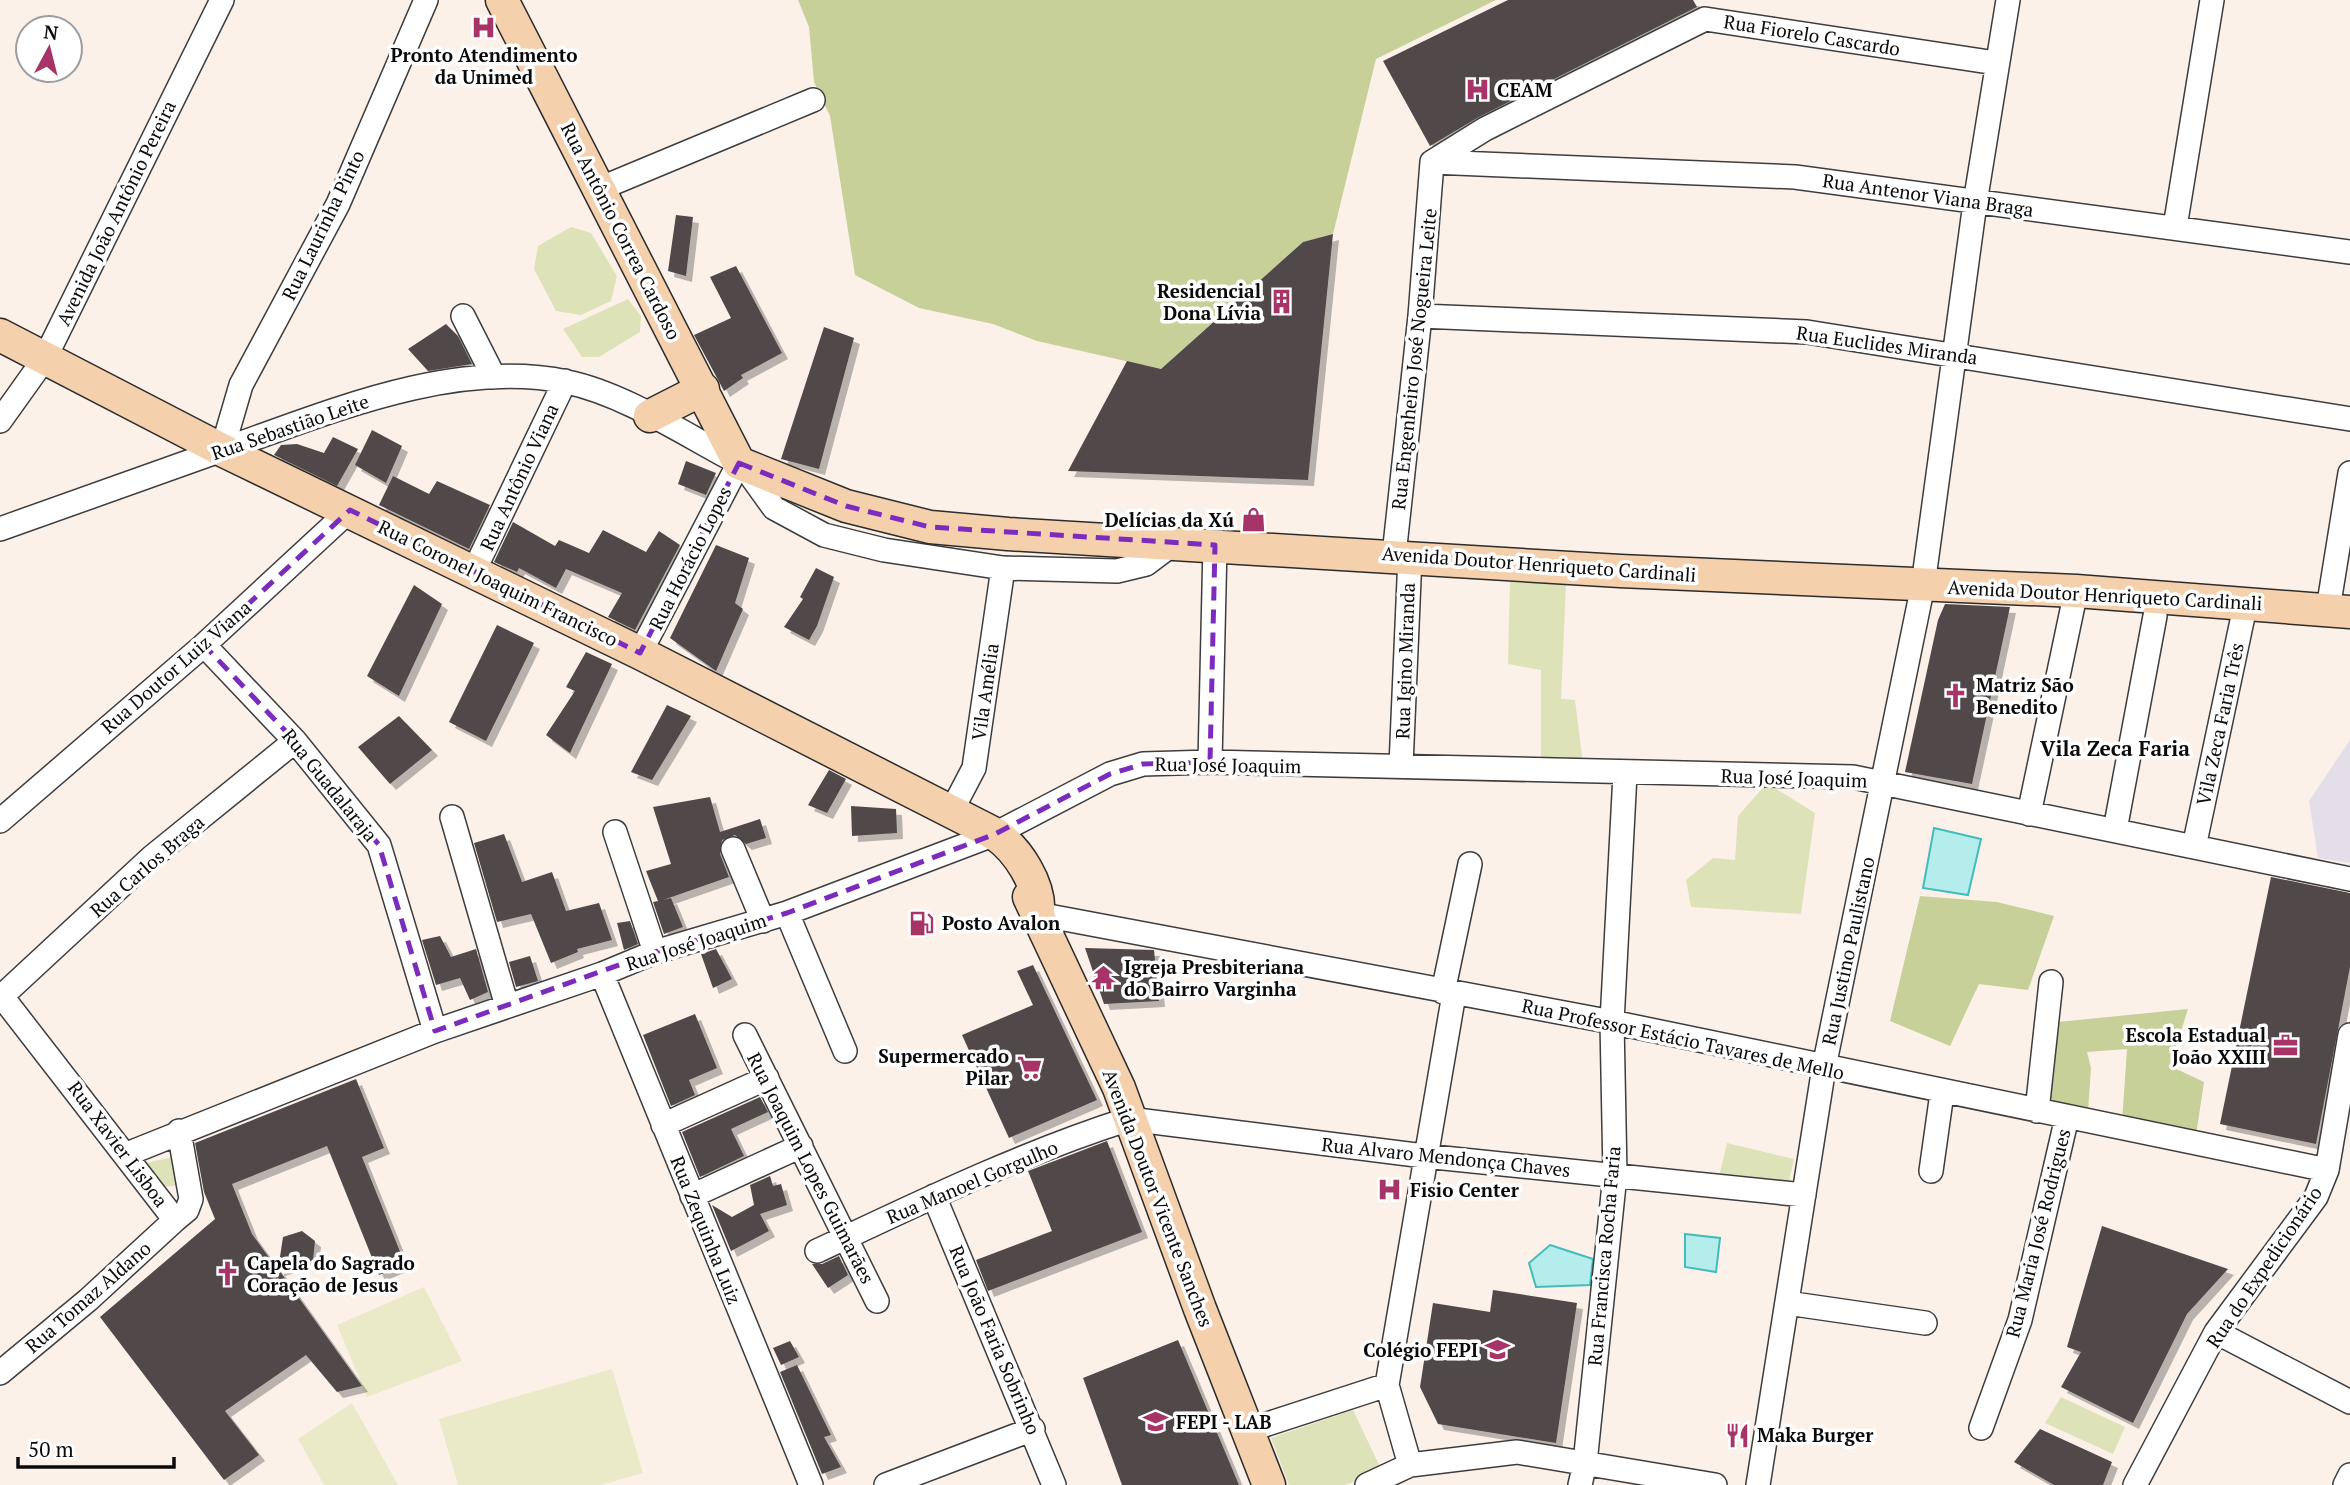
<svg xmlns="http://www.w3.org/2000/svg" width="2350" height="1485" viewBox="0 0 2350 1485" font-family="'PT Serif',serif">
  <style>
    .industrial { fill: #e3dee8 }
    .green { fill: #dee2b8 }
    .forest { fill: #c8d099 }
    .pitch { fill: #eae9c8 }
    .water { fill: #b4edec; stroke: #4bb; stroke-width: 2 }
    .building { fill: #514848; filter: url(#shadow) }
    .lines { fill: none; stroke-linecap: round; stroke-linejoin: round }
    .minor-casing { stroke: #3d3d3d; stroke-width: 26 }
    .secondary-casing { stroke: #2c2c2c; stroke-width: 35 }
    .minor { stroke: #fff; stroke-width: 23 }
    .secondary { stroke: #f5d0ac; stroke-width: 32 }
    .marked { fill: none; stroke: #7b2cbf; stroke-width: 5; stroke-dasharray: 14 9; stroke-linejoin: round }
    .labels { text-anchor: middle; stroke-width: 7; stroke-linejoin: round; paint-order: stroke }
    .street-label { font-size: 19px; fill: #0a0a0a; stroke: #fff }
    .poi-label { font-size: 19px; font-weight: bold; fill: #0a0a0a; stroke: #fff; text-anchor: start }
    .neighbourhood-label { font-size: 21px; font-weight: bold; fill: #0a0a0a; stroke: #fff }
  </style>
  <defs>
    <filter id="shadow"><feDropShadow dx="6" dy="6" stdDeviation="0" flood-color="#0004"/></filter>
  </defs>
  <rect width="100%" height="100%" fill="#fcf1e9"/>
  <!-- industrial -->
  <path class="industrial" d="M2350 740V863L2318 858 2309 801Z"/>
  <!-- green -->
  <path class="green" d="M571 227 591 233 617 276 611 301 581 315 556 311 534 269 538 246Z
    M628 299 641 316 640 332 599 357H582L563 329Z
    M1510 578 1566 584 1561 699 1575 700 1583 764 1541 761V670L1508 664Z
    M1767 783 1815 813 1801 914 1691 907 1686 880 1713 858 1735 860 1738 816Z
    M1727 1143 1794 1159 1788 1186 1719 1177Z
    M173 1157 181 1185 162 1187 146 1163Z
    M2061 1397 2125 1427 2113 1454 2045 1423Z
    M1353 1410 1382 1471 1345 1485H1289L1271 1438Z"/>
  <!-- forest -->
  <path class="forest" d="M798 0H1496L1376 59 1333 234 1303 242 1161 369 1037 341 993 324 919 308 855 275 830 116 814 82 809 27Z
    M1920 896 1997 902 2054 916 2028 990 1979 984 1950 1046 1890 1021Z
    M2188 1009 2170 1066 2204 1082 2196 1135 2122 1122 2127 1049 2087 1052 2091 1068 2088 1112 2047 1103 2058 1022Z"/>
  <!-- pitch -->
  <path class="pitch" d="M424 1287 462 1361 367 1397 337 1325Z
    M612 1369 643 1473 601 1485H458L439 1419Z
    M352 1403 398 1485H324L298 1439Z"/>
  <!-- water -->
  <path class="water" d="M1934 828 1981 839 1968 895 1923 888Z
    M1685 1234 1720 1238 1716 1272 1685 1267Z
    M1550 1245 1593 1259 1590 1285 1536 1287 1529 1263Z"/>
  <!-- building -->
  <path class="building" d="M1508 0H1693L1697 7 1479 117 1430 146 1383 61Z
    M676 215 693 217 686 276 668 271Z
    M1333 234 1308 480 1068 471 1127 361 1161 369 1303 242Z
    M736 266 782 353 741 375 743 378 724 391 694 335 731 318 710 277Z
    M446 324 458 336 472 364 428 371 408 349Z
    M824 327 854 338 819 469 781 459Z
    M372 430 402 446 386 483 355 465Z
    M333 437 358 449 337 486 274 455 281 445 297 444 324 453Z
    M686 461 716 473 706 495 678 484Z
    M393 476 429 494 437 481 490 505 469 549 379 505Z
    M513 522 555 546 559 540 589 553 603 530 646 552 659 531 680 545 635 630 608 617 622 593 566 569 556 588 519 568 517 572 494 562Z
    M716 545 749 558 735 603 743 609 716 671 670 638Z
    M816 568 834 577 817 626 809 640 784 627 803 599 800 597Z
    M414 585 442 604 399 696 367 676Z
    M1945 604 2010 607 1972 784 1905 772 1938 620Z
    M497 625 534 643 486 741 449 722Z
    M586 652 612 664 570 753 546 735 575 691 566 687Z
    M667 705 691 716 652 780 631 772Z
    M399 716 432 750 390 784 358 747Z
    M829 770 846 779 827 813 808 805Z
    M710 797 720 832 760 819 766 838 746 844 735 835 722 840 720 854 729 877 663 900 671 898 683 927 664 934 653 902 658 901 646 871 671 864 653 807Z
    M851 806 896 809 897 833 852 836Z
    M504 834 522 882 552 872 566 911 599 903 612 940 577 949 578 952 551 963 531 914 497 922 474 843Z
    M2271 877 2350 893V967L2316 1144 2220 1124Z
    M630 921 638 944 624 950 617 923Z
    M440 936 451 957 476 949 488 992 470 1000 460 978 436 985 422 940Z
    M1085 948 1154 950 1159 1001 1104 1004Z
    M716 949 732 979 713 988 701 954Z
    M530 956 538 981 516 987 509 962Z
    M1033 965 1097 1100 1009 1138 962 1035 1033 1005 1017 971Z
    M695 1014 717 1068 689 1080 695 1095 671 1106 643 1035Z
    M356 1079 384 1148 362 1157 405 1264 379 1275 327 1146 232 1184 252 1234 278 1270 283 1237 302 1231 315 1241 313 1260 279 1270 362 1386 337 1392 306 1355 225 1411 259 1455 224 1480 100 1317 215 1219 204 1192 195 1143Z
    M760 1097 768 1112 731 1129 744 1156 700 1177 682 1132Z
    M1107 1141 1142 1232 988 1291 976 1260 1052 1231 1028 1171Z
    M770 1176 773 1186 781 1184 787 1205 760 1214 769 1231 731 1251 712 1205 732 1217 754 1205 750 1185Z
    M2102 1226 2228 1269 2187 1314 2133 1423 2061 1387 2081 1352 2067 1347Z
    M839 1256 848 1275 828 1288 812 1264H822Z
    M1493 1290 1577 1303 1556 1443 1438 1424 1420 1387 1433 1303 1490 1312Z
    M1178 1340 1239 1485H1122L1083 1378Z
    M790 1341 799 1357 781 1365 773 1348Z
    M797 1365 831 1435 824 1437 841 1467 822 1474 780 1372Z
    M2040 1429 2112 1462 2103 1485H2054L2014 1462Z"/>
  <g class="lines">
    <defs>
      <path id="minor" d="M1432 162 1795 177 2350 252
        M1432 162 1485 129 1705 19 1996 63
        M599 189 813 100
        M2175 227 2212 0
        M463 316 494 377
        M1420 316 1807 332 2350 419
        M0 421 45 358 222 0
        M222 450 241 385 338 204 426 0
        M743 465 774 508 824 535 884 550 1003 568 1117 571 1146 564 1174 543
        M0 529C73 503 146 477 219 451 325 414 453 358 567 382 625 394 687 436 739 463L640 653
        M1394 555 1420 316 1432 162
        M473 573 565 381
        M2328 609 2350 473
        M204 645 295 741 379 845 435 1031
        M1210 762 1215 545
        M1401 766 1410 556
        M952 810 974 768 1003 568
        M2029 814 2076 591
        M452 817 507 1006
        M0 821 204 645 350 510
        M2115 830 2155 616
        M615 832 655 952
        M2194 847 2246 602
        M733 849 763 921
        M787 913 845 1051
        M1038 914 1612 1022 2327 1170
        M602 974 811 1485
        M1443 992 1470 864
        M0 994 175 1220 187 1210 191 1199 179 1131
        M2 996 152 857 295 741
        M745 1035 877 1301
        M2037 1111 2051 982
        M663 1125 767 1078
        M127 1154 435 1031 602 974 655 952 787 913 995 834 1110 774 1143 764 1210 762 1853 777 2350 879
        M1931 1171 1942 1093
        M692 1196 801 1146
        M934 1196 1054 1485
        M817 1251C919 1203 1022 1153 1129 1119L1424 1156 1804 1195
        M1787 1303 1925 1323
        M2216 1332 2350 1402
        M0 1373 88 1300 175 1220
        M1981 1428 2020 1320 2067 1117
        M1249 1430 1387 1385
        M1410 1465 1387 1385 1454 994
        M886 1485 1033 1429
        M1367 1485 1410 1465 1517 1452 1715 1485
        M1580 1485 1585 1463 1615 1175 1612 1022 1625 774
        M1758 1485 1824 1067 1923 585 1975 203 2008 0
        M2135 1485 2216 1332 2316 1197 2327 1170 2350 1035
        M2345 1485 2350 1475"/>
      <path id="secondary" d="M502 0 739 463 846 506 930 527 1008 534 1620 571 2076 591 2350 612
        M0 335 222 450 640 653 995 834C1018 850 1041 885 1038 914
        M650 416 703 389
        M1029 897 1119 1088 1200 1309 1269 1485"/>
    </defs>
    <!-- minor casing -->
    <use href="#minor" class="minor-casing"/>
    <!-- secondary casing -->
    <use href="#secondary" class="secondary-casing"/>
    <!-- minor -->
    <use href="#minor" class="minor"/>
    <!-- secondary -->
    <use href="#secondary" class="secondary"/>
  </g>
  <!-- marked area -->
  <path class="marked" d="M739 463 846 506 930 527 1215 545 1210 762 1143 764 1110 774 995 834 787 913 655 952 435 1031 379 845 295 741 204 645 350 510 640 653Z"/>
  <!-- icons -->
  <defs>
    <symbol id="hospital-bare" viewBox="-9 -9 18 18"><path d="M-5-5h3v3.5h4V-5h3V5h-3V1.5h-4V5h-3Z" fill="#a73467" stroke="#fff" stroke-width="2.5" paint-order="stroke"/></symbol>
    <symbol id="building-bare" viewBox="-9 -9 18 18"><path d="M-4-6H4V6H1V3H-1V6H-4ZM-2.5-4.3h1.7v1.8h-1.7ZM.8-4.3h1.7v1.8H.8ZM-2.5-1h1.7V.8h-1.7ZM.8-1h1.7V.8H.8Z" fill="#a73467" stroke="#fff" stroke-width="2.5" paint-order="stroke"/></symbol>
    <symbol id="shop-bare" viewBox="-9 -9 18 18"><path d="M-5-2.5h2.3a2.7 3.5 0 0 1 5.4 0H5L5.5 6h-11ZM-1.5-2.5h3a1.5 2.3 0 0 0-3 0Z" fill="#a73467" stroke="#fff" stroke-width="2.5" paint-order="stroke"/></symbol>
    <symbol id="church-bare" viewBox="-9 -9 18 18"><path d="M-1.2-6h2.4v3.5h3.3v2.4h-3.3V6h-2.4V-.1h-3.3v-2.4h3.3Z" fill="#a73467" stroke="#fff" stroke-width="2.5" paint-order="stroke"/></symbol>
    <symbol id="fuel-bare" viewBox="-9 -9 18 18"><path d="M-5.5-6h7V0h2V4h1.3V-2.5L3-4.5l.8-.8L6-3V5H2.5V1h-1V6h-7ZM-4.2-4.7v3.2H.2V-4.7Z" fill="#a73467" stroke="#fff" stroke-width="2.5" paint-order="stroke"/></symbol>
    <symbol id="temple-bare" viewBox="-9 -9 18 18"><path d="M0-6L5-2H3V0L6.5 2.5H4V6H1.5V3h-3V6H-4V2.5H-6.5L-3 0V-2H-5Z" fill="#a73467" stroke="#fff" stroke-width="2.5" paint-order="stroke"/></symbol>
    <symbol id="office-bare" viewBox="-9 -9 18 18"><path d="M-6-3h4V-5.5h4V-3h4V5H-6ZM-1-4.5V-3h2v-1.5ZM-6 0V1H6V0Z" fill="#a73467" stroke="#fff" stroke-width="2.5" paint-order="stroke"/></symbol>
    <symbol id="supermarket-bare" viewBox="-9 -9 18 18"><path d="M-6-5.5h2.5l.6 2H6L4.5 2H-2.5L-4.4-4H-6ZM-1.5 3.2a1.3 1.3 0 1 0 .1 0ZM3 3.2a1.3 1.3 0 1 0 .1 0Z" fill="#a73467" stroke="#fff" stroke-width="2.5" paint-order="stroke"/></symbol>
    <symbol id="school-bare" viewBox="-9 -9 18 18"><path d="M0-5L7-2L0 1L-7-2ZM-4 1L0 2.5L4 1V4Q0 6-4 4Z" fill="#a73467" stroke="#fff" stroke-width="2.5" paint-order="stroke"/></symbol>
    <symbol id="university-bare" viewBox="-9 -9 18 18"><path d="M0-5L7-2L0 1L-7-2ZM-4 1L0 2.5L4 1V4Q0 6-4 4Z" fill="#a73467" stroke="#fff" stroke-width="2.5" paint-order="stroke"/></symbol>
    <symbol id="restaurant-bare" viewBox="-9 -9 18 18"><path d="M-5-6h1v4h1v-4h1v4h1v-4h1v5L-1.5 .5V6h-2V.5L-5-1ZM5-6V6H3V1.5H1.5Q1.5-4 5-6Z" fill="#a73467" stroke="#fff" stroke-width="2.5" paint-order="stroke"/></symbol>
  </defs>
  <g fill-rule="evenodd">
    <use href="#hospital-bare" x="466" y="10" width="35" height="35"/>
    <use href="#hospital-bare" x="1460" y="72" width="35" height="35"/>
    <use href="#building-bare" x="1264" y="284" width="35" height="35"/>
    <use href="#shop-bare" x="1236" y="502" width="35" height="35"/>
    <use href="#church-bare" x="1938" y="678" width="35" height="35"/>
    <use href="#fuel-bare" x="904" y="906" width="35" height="35"/>
    <use href="#temple-bare" x="1086" y="960" width="35" height="35"/>
    <use href="#office-bare" x="2268" y="1028" width="35" height="35"/>
    <use href="#supermarket-bare" x="1012" y="1050" width="35" height="35"/>
    <use href="#hospital-bare" x="1372" y="1172" width="35" height="35"/>
    <use href="#church-bare" x="210" y="1256" width="35" height="35"/>
    <use href="#school-bare" x="1480" y="1332" width="35" height="35"/>
    <use href="#university-bare" x="1138" y="1404" width="35" height="35"/>
    <use href="#restaurant-bare" x="1720" y="1418" width="35" height="35"/>
  </g>
  <g class="labels">
    <!-- street labels -->
    <g class="street-label">
      <text transform="translate(1812 35) rotate(9)" y="7">Rua Fiorelo Cascardo</text>
      <text transform="translate(1928 195) rotate(8)" y="7">Rua Antenor Viana Braga</text>
      <text transform="translate(116 213) rotate(-64)" y="7">Avenida João Antônio Pereira</text>
      <text transform="translate(323 225) rotate(-64)" y="7">Rua Laurinha Pinto</text>
      <text transform="translate(621 231) rotate(63)" y="7">Rua Antônio Correa Cardoso</text>
      <text transform="translate(1887 345) rotate(8)" y="7">Rua Euclides Miranda</text>
      <text transform="translate(1414 359) rotate(-84)" y="7">Rua Engenheiro José Nogueira Leite</text>
      <text transform="translate(290 427) rotate(-19)" y="7">Rua Sebastião Leite</text>
      <text transform="translate(519 477) rotate(-65)" y="7">Rua Antônio Viana</text>
      <text transform="translate(690 558) rotate(-63)" y="7">Rua Horácio Lopes</text>
      <text transform="translate(1539 564) rotate(4)" y="7">Avenida Doutor Henriqueto Cardinali</text>
      <text transform="translate(498 583) rotate(26)" y="7">Rua Coronel Joaquim Francisco</text>
      <text transform="translate(2105 595) rotate(3)" y="7">Avenida Doutor Henriqueto Cardinali</text>
      <text transform="translate(1405 661) rotate(-88)" y="7">Rua Igino Miranda</text>
      <text transform="translate(176 667) rotate(-41)" y="7">Rua Doutor Luiz Viana</text>
      <text transform="translate(985 692) rotate(-82)" y="7">Vila Amélia</text>
      <text transform="translate(2220 724) rotate(-78)" y="7">Vila Zeca Faria Três</text>
      <text transform="translate(1228 765) rotate(1)" y="7">Rua José Joaquim</text>
      <text transform="translate(1794 778) rotate(2)" y="7">Rua José Joaquim</text>
      <text transform="translate(330 785) rotate(51)" y="7">Rua Guadalaraja</text>
      <text transform="translate(147 866) rotate(-41)" y="7">Rua Carlos Braga</text>
      <text transform="translate(696 942) rotate(-18)" y="7">Rua José Joaquim</text>
      <text transform="translate(1848 951) rotate(-78)" y="7">Rua Justino Paulistano</text>
      <text transform="translate(1683 1039) rotate(12)" y="7">Rua Professor Estácio Tavares de Mello</text>
      <text transform="translate(118 1144) rotate(53)" y="7">Rua Xavier Lisboa</text>
      <text transform="translate(1446 1157) rotate(6)" y="7">Rua Alvaro Mendonça Chaves</text>
      <text transform="translate(811 1168) rotate(63)" y="7">Rua Joaquim Lopes Guimarães</text>
      <text transform="translate(972 1182) rotate(-23)" y="7">Rua Manoel Gorgulho</text>
      <text transform="translate(1158 1198) rotate(69)" y="7">Avenida Doutor Vicente Sanches</text>
      <text transform="translate(706 1230) rotate(68)" y="7">Rua Zequinha Luiz</text>
      <text transform="translate(2038 1233) rotate(-76)" y="7">Rua Maria José Rodrigues</text>
      <text transform="translate(1604 1256) rotate(-85)" y="7">Rua Francisca Rocha Faria</text>
      <text transform="translate(2264 1267) rotate(-56)" y="7">Rua do Expedicionário</text>
      <text transform="translate(88 1297) rotate(-41)" y="7">Rua Tomaz Aldano</text>
      <text transform="translate(995 1340) rotate(67)" y="7">Rua João Faria Sobrinho</text>
    </g>
    <!-- poi labels -->
    <g class="poi-label">
      <text x="484" y="62" text-anchor="middle">Pronto Atendimento<tspan x="484" dy="22">da Unimed</tspan></text>
      <text x="1497" y="97">CEAM</text>
      <text x="1261" y="298" text-anchor="end">Residencial<tspan x="1261" dy="22">Dona Lívia</tspan></text>
      <text x="1234" y="527" text-anchor="end">Delícias da Xú</text>
      <text x="1976" y="692">Matriz São<tspan x="1976" dy="22">Benedito</tspan></text>
      <text x="942" y="930">Posto Avalon</text>
      <text x="1124" y="974">Igreja Presbiteriana<tspan x="1124" dy="22">do Bairro Varginha</tspan></text>
      <text x="2266" y="1042" text-anchor="end">Escola Estadual<tspan x="2266" dy="22">João XXIII</tspan></text>
      <text x="1009" y="1063" text-anchor="end">Supermercado<tspan x="1009" dy="22">Pilar</tspan></text>
      <text x="1410" y="1197">Fisio Center</text>
      <text x="247" y="1270">Capela do Sagrado<tspan x="247" dy="22">Coração de Jesus</tspan></text>
      <text x="1478" y="1357" text-anchor="end">Colégio FEPI</text>
      <text x="1176" y="1429">FEPI - LAB</text>
      <text x="1757" y="1442">Maka Burger</text>
    </g>
    <!-- neighbourhood labels -->
    <g class="neighbourhood-label">
      <text x="2115" y="756">Vila Zeca Faria</text>
    </g>
  </g>
  <!-- north arrow -->
  <g transform="translate(49 49) rotate(7)"><circle r="33" fill="#ffffff" stroke="#9d9d9d" stroke-width="2"/>
  <path d="M0-5L12 26L0 18L-12 26Z" fill="#a73467"/>
  <text y="-10" font-size="19" font-weight="bold" text-anchor="middle" fill="#0a0a0a">N</text>
  </g>
  <!-- scale -->
  <path d="M18 1457v10h156v-10" fill="none" stroke="#0a0a0a" stroke-width="3.5"/>
  <text x="28" y="1457" font-size="21" fill="#0a0a0a" stroke="#ffffff" stroke-width="5" paint-order="stroke">50 m</text>
</svg>
